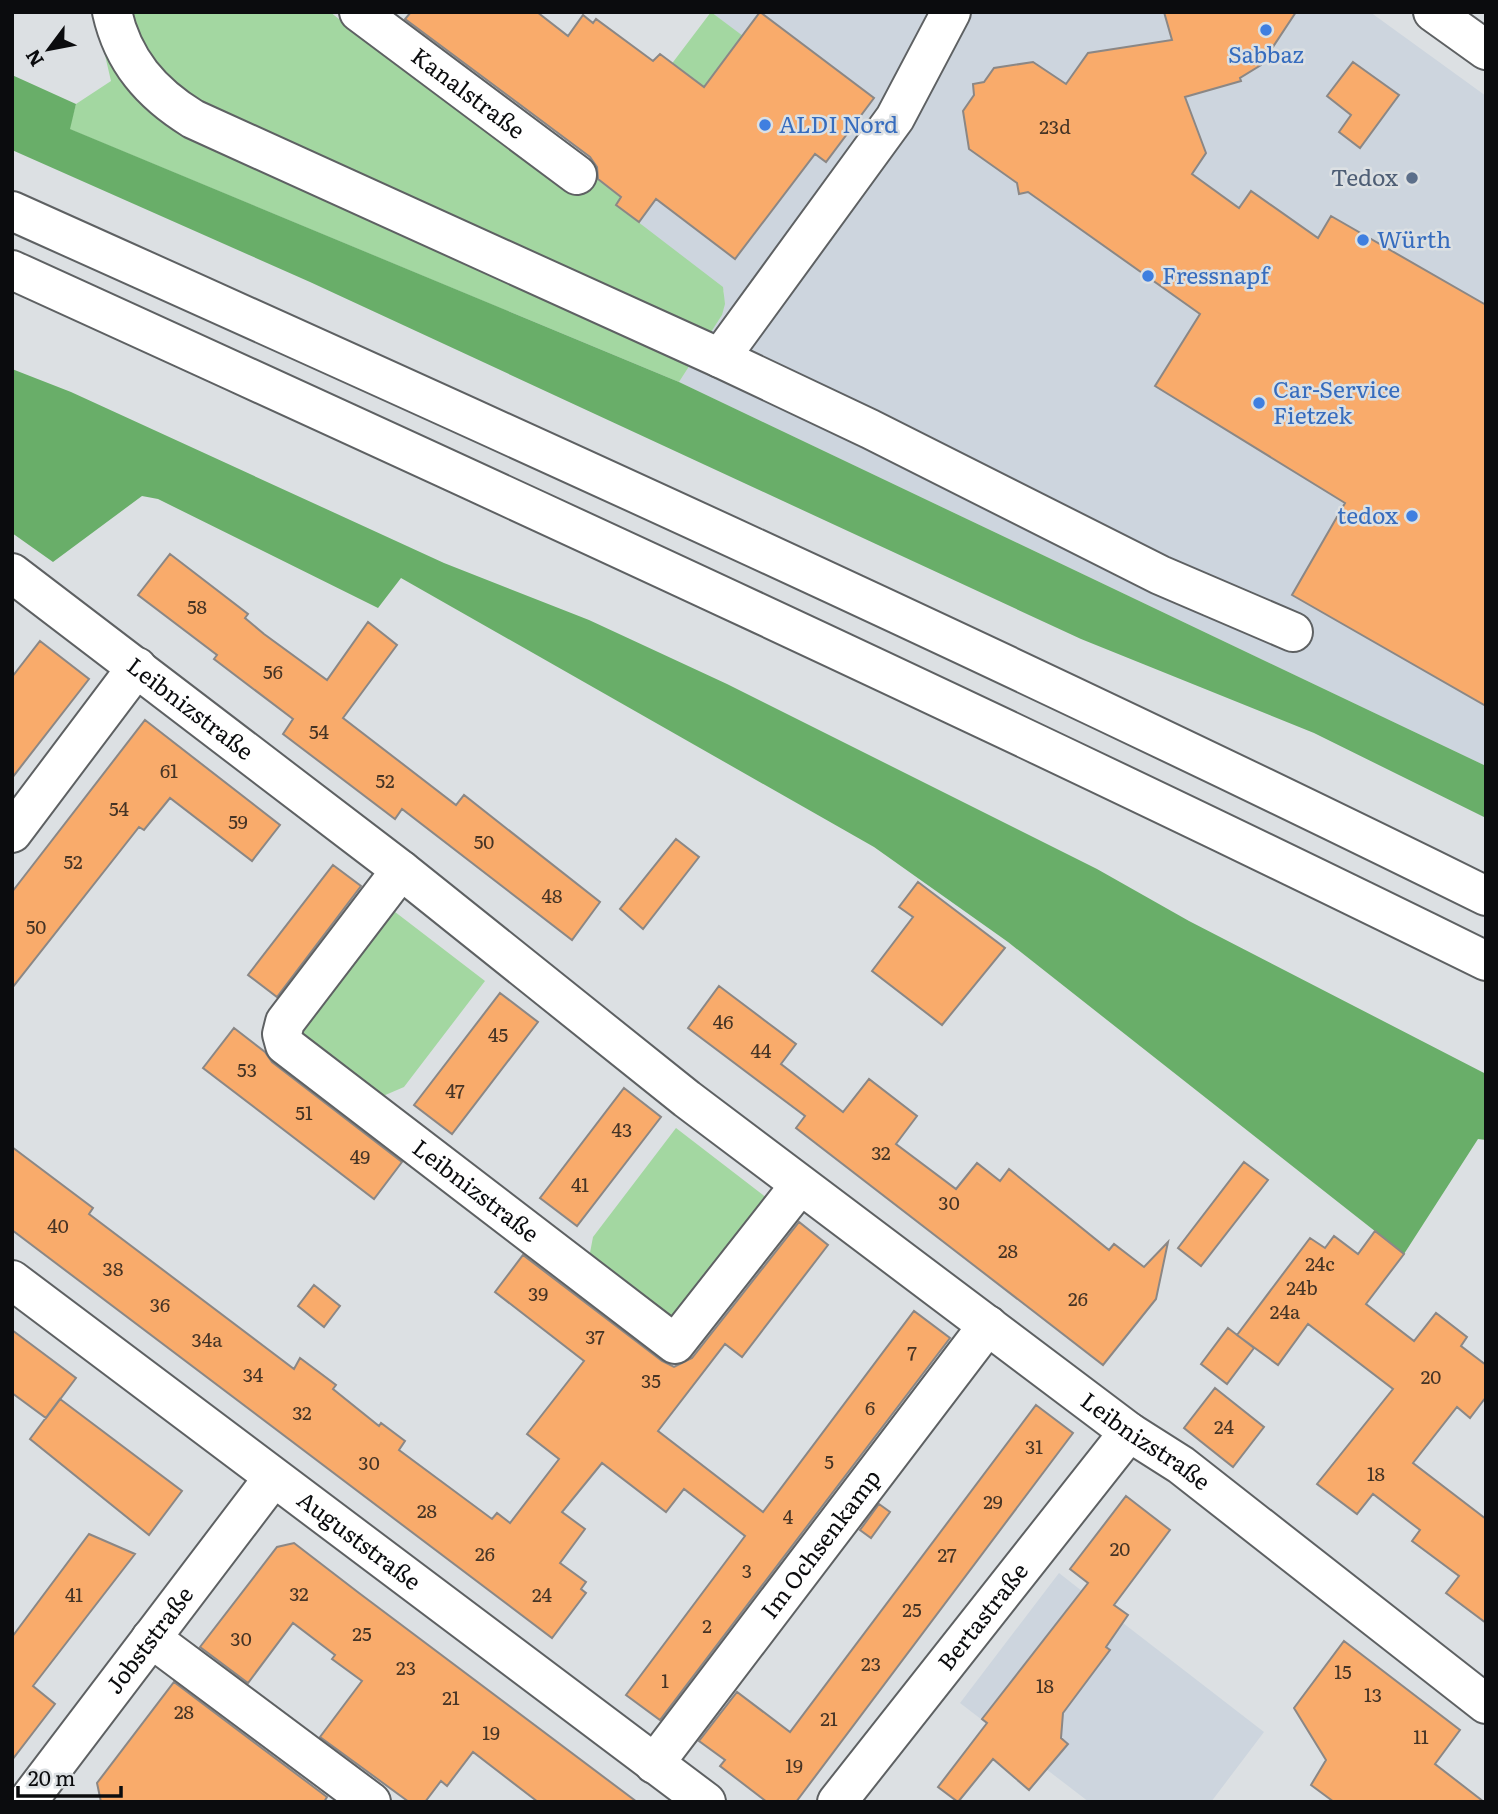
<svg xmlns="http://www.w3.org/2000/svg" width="1498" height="1814" viewBox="0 0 1498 1814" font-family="Literata,serif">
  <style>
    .built { fill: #cdd5de }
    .green { fill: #a3d7a1 }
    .forest { fill: #69ae69 }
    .building { fill: #f9ab6b; stroke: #8b8785; stroke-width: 2 }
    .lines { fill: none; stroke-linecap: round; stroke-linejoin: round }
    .minor-casing { stroke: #5e6163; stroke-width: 42 }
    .highway-casing { stroke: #5e6163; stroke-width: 42 }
    .minor { stroke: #fff; stroke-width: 38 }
    .highway { stroke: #fff; stroke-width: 38 }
    .shop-dot { fill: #3f7fe0; stroke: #dce0e3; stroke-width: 2.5 }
    .service-dot { fill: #5c6f8a; stroke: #dce0e3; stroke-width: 2.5 }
    .labels { text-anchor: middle; stroke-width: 5; stroke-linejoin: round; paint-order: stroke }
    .number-label { font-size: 19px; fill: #463425 }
    .shop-label { font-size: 23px; fill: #366cbe; stroke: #dce0e3; text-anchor: start }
    .street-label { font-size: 23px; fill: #0b0c0e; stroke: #dce0e3 }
    .service-label { font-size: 23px; fill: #4e5e75; stroke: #dce0e3; text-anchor: end }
  </style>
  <rect width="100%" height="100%" fill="#dce0e3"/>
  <!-- built -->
  <path class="built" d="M711 12H1370L1486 96V766L679 382 722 315 724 291 616 205 742 36Z
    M1059 1573 1101 1606 1118 1629 1123 1623 1264 1732 1211 1802H1089L960 1703Z"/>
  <!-- green -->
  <path class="green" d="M95 12H330L447 103 453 102 589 173 711 12 743 36 616 205 723 287 725 304 722 315 679 382 69 129 76 104 111 81Z
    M386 905 485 981 404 1087 383 1096 302 1035 300 1028Z
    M676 1128 776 1205 677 1322 589 1258 593 1237Z"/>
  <!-- forest -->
  <path class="forest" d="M12 75 76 104 70 129 679 382 1486 766V818L1314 733 1081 639 310 282 12 150Z
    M12 369 71 392 444 563 589 620 727 684 1097 869 1189 921 1486 1074V1140L1478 1139 1404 1254 1008 942 874 847 401 578 378 608 158 499 142 496 53 562 12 533Z"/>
  <!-- building -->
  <path class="building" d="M411 12H537L568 36 583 15 593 23 596 19 653 61 660 54 704 87 760 12 874 98 826 162 815 154 735 259 656 199 639 222 616 205 621 197 598 179 597 167 590 157 405 19Z
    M1164 12H1296L1261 65 1240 78 1241 81 1185 97 1206 153 1192 174 1239 208 1251 191 1318 238 1331 216 1486 305V706L1292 595 1345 503 1155 386 1200 314 1028 192 1019 194 1017 183 969 149 963 111 974 95 973 84 984 82 994 68 1033 62 1066 84 1088 53 1172 40Z
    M1353 62 1399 95 1360 148 1339 132 1351 115 1327 96Z
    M170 554 248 614 245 618 264 634 327 680 368 622 397 645 343 718 456 805 464 795 600 902 572 940 402 809 395 819 283 734 293 719 214 659 217 655 138 595Z
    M40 641 89 679 12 778V677Z
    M145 720 280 825 252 861 170 798 144 830 139 827 12 988V892Z
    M676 839 699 857 643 929 620 909Z
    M333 865 361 886 277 997 248 975Z
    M918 882 1005 948 942 1025 872 971 913 917 899 907Z
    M719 986 796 1044 781 1064 843 1112 869 1079 917 1116 896 1144 956 1189 977 1163 1000 1181 1009 1169 1109 1250 1114 1244 1144 1267 1168 1242 1156 1299 1103 1365 796 1128 805 1116 688 1028Z
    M500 993 538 1022 452 1134 414 1105Z
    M234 1028 265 1052 272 1062 402 1162 374 1199 203 1068Z
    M624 1088 661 1117 577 1226 540 1198Z
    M12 1147 93 1208 89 1214 294 1369 300 1358 336 1385 333 1389 379 1426 381 1423 405 1441 399 1450 492 1519 497 1513 510 1523 559 1459 527 1434 584 1361 495 1292 523 1255 662 1361 674 1367 692 1358 799 1222 828 1245 742 1357 725 1344 658 1431 763 1512 914 1311 950 1338 660 1720 626 1695 745 1536 684 1489 666 1512 602 1463 562 1512 585 1529 560 1563 586 1582 581 1589 586 1593 552 1638 12 1230Z
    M1244 1162 1268 1180 1201 1266 1178 1248Z
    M1375 1231 1404 1254 1366 1304 1414 1341 1436 1313 1467 1337 1461 1346 1486 1365V1397L1470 1418 1457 1407 1413 1463 1486 1519V1623L1446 1593 1459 1576 1412 1541 1420 1530 1373 1494 1357 1514 1317 1484 1393 1389 1308 1324 1278 1365 1237 1335 1310 1238 1325 1248 1334 1236 1358 1254Z
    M314 1285 340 1306 324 1327 298 1306Z
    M1228 1328 1254 1348 1227 1384 1201 1364Z
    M12 1330 76 1378 46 1418 12 1393Z
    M1215 1388 1264 1427 1233 1467 1184 1428Z
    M60 1399 182 1491 149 1535 30 1439Z
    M1036 1405 1073 1433 796 1802H767L720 1766 725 1760 699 1741 737 1692 790 1732Z
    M1126 1496 1170 1530 1114 1605 1128 1615 1106 1647 1110 1650 1063 1713 1061 1738 1068 1744 1029 1790 993 1759 958 1802 938 1787 987 1723 982 1719 1088 1583 1070 1569Z
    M879 1504 890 1512 871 1538 860 1530Z
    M89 1534 135 1554 33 1686 55 1704 12 1760V1637Z
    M294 1543 359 1593 637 1802H538L473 1752 447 1786 441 1781 425 1802H409L320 1737 362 1681 332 1659 335 1655 293 1623 248 1683 200 1647 277 1547Z
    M1344 1641 1460 1730 1435 1764 1484 1802H1334L1311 1785 1326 1760 1294 1708Z
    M174 1682 327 1797 324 1802H101L97 1783Z"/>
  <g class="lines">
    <defs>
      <g id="minor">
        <path d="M112 12C123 61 151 93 193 119L720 358 870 429 1160 575 1293 632"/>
        <path id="s1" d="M359 12 577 175"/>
        <path d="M1433 12 1486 50"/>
        <path d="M720 358 895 118 951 12"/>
        <path id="s2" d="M12 573 401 870 687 1099 1129 1432 1181 1465 1486 1704"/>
        <path d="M12 833 137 667"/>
        <path id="s3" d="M401 870 285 1022 282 1034 285 1045 675 1344 800 1185"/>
        <path id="s4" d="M12 1280 706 1802"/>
        <path d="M151 1638 371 1802"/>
        <path id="s5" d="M654 1764 988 1325"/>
        <path id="s6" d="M27 1802 273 1478"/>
        <path id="s7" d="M837 1802 1129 1432"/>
      </g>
      <path id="highway" d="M12 211C507 433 1000 656 1486 896
        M12 270C506 495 999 721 1486 961"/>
    </defs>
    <!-- minor casing -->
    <use href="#minor" class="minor-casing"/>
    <!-- highway casing -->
    <use href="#highway" class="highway-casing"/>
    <!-- minor -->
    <use href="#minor" class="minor"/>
    <!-- highway -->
    <use href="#highway" class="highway"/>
  </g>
  <!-- markers -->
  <g class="shop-dot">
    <circle cx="1266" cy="30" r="7"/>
    <circle cx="765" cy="125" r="7"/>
    <circle cx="1363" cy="240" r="7"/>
    <circle cx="1148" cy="276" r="7"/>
    <circle cx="1259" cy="403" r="7"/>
    <circle cx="1412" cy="516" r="7"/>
  </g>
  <circle class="service-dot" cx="1412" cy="178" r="7"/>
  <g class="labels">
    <!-- number labels -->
    <g class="number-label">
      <text x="1055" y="134">23d</text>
      <text x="197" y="614">58</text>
      <text x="273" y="679">56</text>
      <text x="319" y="739">54</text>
      <text x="169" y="778">61</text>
      <text x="385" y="788">52</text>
      <text x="119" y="816">54</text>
      <text x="238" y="829">59</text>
      <text x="484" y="849">50</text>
      <text x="73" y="869">52</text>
      <text x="552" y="903">48</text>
      <text x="36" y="934">50</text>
      <text x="723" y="1029">46</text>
      <text x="498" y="1042">45</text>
      <text x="761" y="1058">44</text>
      <text x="247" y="1077">53</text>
      <text x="455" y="1098">47</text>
      <text x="304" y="1120">51</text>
      <text x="622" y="1137">43</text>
      <text x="881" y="1160">32</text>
      <text x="360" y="1164">49</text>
      <text x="580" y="1192">41</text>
      <text x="949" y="1210">30</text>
      <text x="58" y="1233">40</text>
      <text x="1008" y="1258">28</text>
      <text x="1320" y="1271">24c</text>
      <text x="113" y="1276">38</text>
      <text x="1302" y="1295">24b</text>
      <text x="538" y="1301">39</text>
      <text x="1078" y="1306">26</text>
      <text x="160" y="1312">36</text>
      <text x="1285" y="1319">24a</text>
      <text x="595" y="1344">37</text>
      <text x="207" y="1347">34a</text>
      <text x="912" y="1360">7</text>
      <text x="253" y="1382">34</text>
      <text x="1431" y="1384">20</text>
      <text x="651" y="1388">35</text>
      <text x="870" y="1415">6</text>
      <text x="302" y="1420">32</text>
      <text x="1224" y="1434">24</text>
      <text x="1034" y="1454">31</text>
      <text x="829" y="1469">5</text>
      <text x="369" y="1470">30</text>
      <text x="1376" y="1481">18</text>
      <text x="993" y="1509">29</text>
      <text x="427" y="1518">28</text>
      <text x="788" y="1524">4</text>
      <text x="1120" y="1556">20</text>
      <text x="485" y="1561">26</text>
      <text x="947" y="1562">27</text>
      <text x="747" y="1578">3</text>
      <text x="299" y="1601">32</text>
      <text x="74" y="1602">41</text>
      <text x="542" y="1602">24</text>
      <text x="912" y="1617">25</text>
      <text x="707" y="1633">2</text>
      <text x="362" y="1641">25</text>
      <text x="241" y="1646">30</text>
      <text x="871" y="1671">23</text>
      <text x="406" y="1675">23</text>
      <text x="1343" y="1679">15</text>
      <text x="665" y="1688">1</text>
      <text x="1045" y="1693">18</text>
      <text x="1373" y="1702">13</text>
      <text x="451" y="1705">21</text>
      <text x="184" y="1719">28</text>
      <text x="829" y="1726">21</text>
      <text x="491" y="1740">19</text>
      <text x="1421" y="1744">11</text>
      <text x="794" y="1773">19</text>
    </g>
    <!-- shop labels -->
    <g class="shop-label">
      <text x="1266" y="63" text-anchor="middle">Sabbaz</text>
      <text x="779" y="133">ALDI Nord</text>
      <text x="1377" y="248">Würth</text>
      <text x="1162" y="284">Fressnapf</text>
      <text x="1273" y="398">Car-Service<tspan x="1273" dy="26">Fietzek</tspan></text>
      <text x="1398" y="524" text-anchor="end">tedox</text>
    </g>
    <!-- street labels -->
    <g class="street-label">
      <text dy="8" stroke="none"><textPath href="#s1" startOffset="136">Kanalstraße</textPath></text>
      <text dy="8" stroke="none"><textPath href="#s2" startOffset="224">Leibnizstraße</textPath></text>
      <text dy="8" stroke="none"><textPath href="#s3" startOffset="455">Leibnizstraße</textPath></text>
      <text dy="8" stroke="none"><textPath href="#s2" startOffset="1428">Leibnizstraße</textPath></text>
      <text dy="8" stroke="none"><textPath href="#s4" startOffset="434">Auguststraße</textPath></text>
      <text dy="8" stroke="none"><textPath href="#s5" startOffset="276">Im Ochsenkamp</textPath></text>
      <text dy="8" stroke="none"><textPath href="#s7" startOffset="236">Bertastraße</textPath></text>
      <text dy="8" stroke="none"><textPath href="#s6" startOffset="203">Jobststraße</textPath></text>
    </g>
    <!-- service labels -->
    <g class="service-label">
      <text x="1398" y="186">Tedox</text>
    </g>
  </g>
  <!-- border -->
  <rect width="1498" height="1814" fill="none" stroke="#0b0c0e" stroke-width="28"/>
  <!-- north arrow -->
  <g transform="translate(49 49) rotate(238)" stroke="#dce0e3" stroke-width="5" paint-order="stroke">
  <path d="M0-5L12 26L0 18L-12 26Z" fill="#0b0c0e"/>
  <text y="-10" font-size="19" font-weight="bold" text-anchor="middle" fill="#0b0c0e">N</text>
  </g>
  <!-- scale -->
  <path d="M18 1786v10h103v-10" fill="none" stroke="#0b0c0e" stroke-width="3.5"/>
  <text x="28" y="1786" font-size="21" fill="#0b0c0e" stroke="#dce0e3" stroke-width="5" paint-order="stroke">20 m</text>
</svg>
